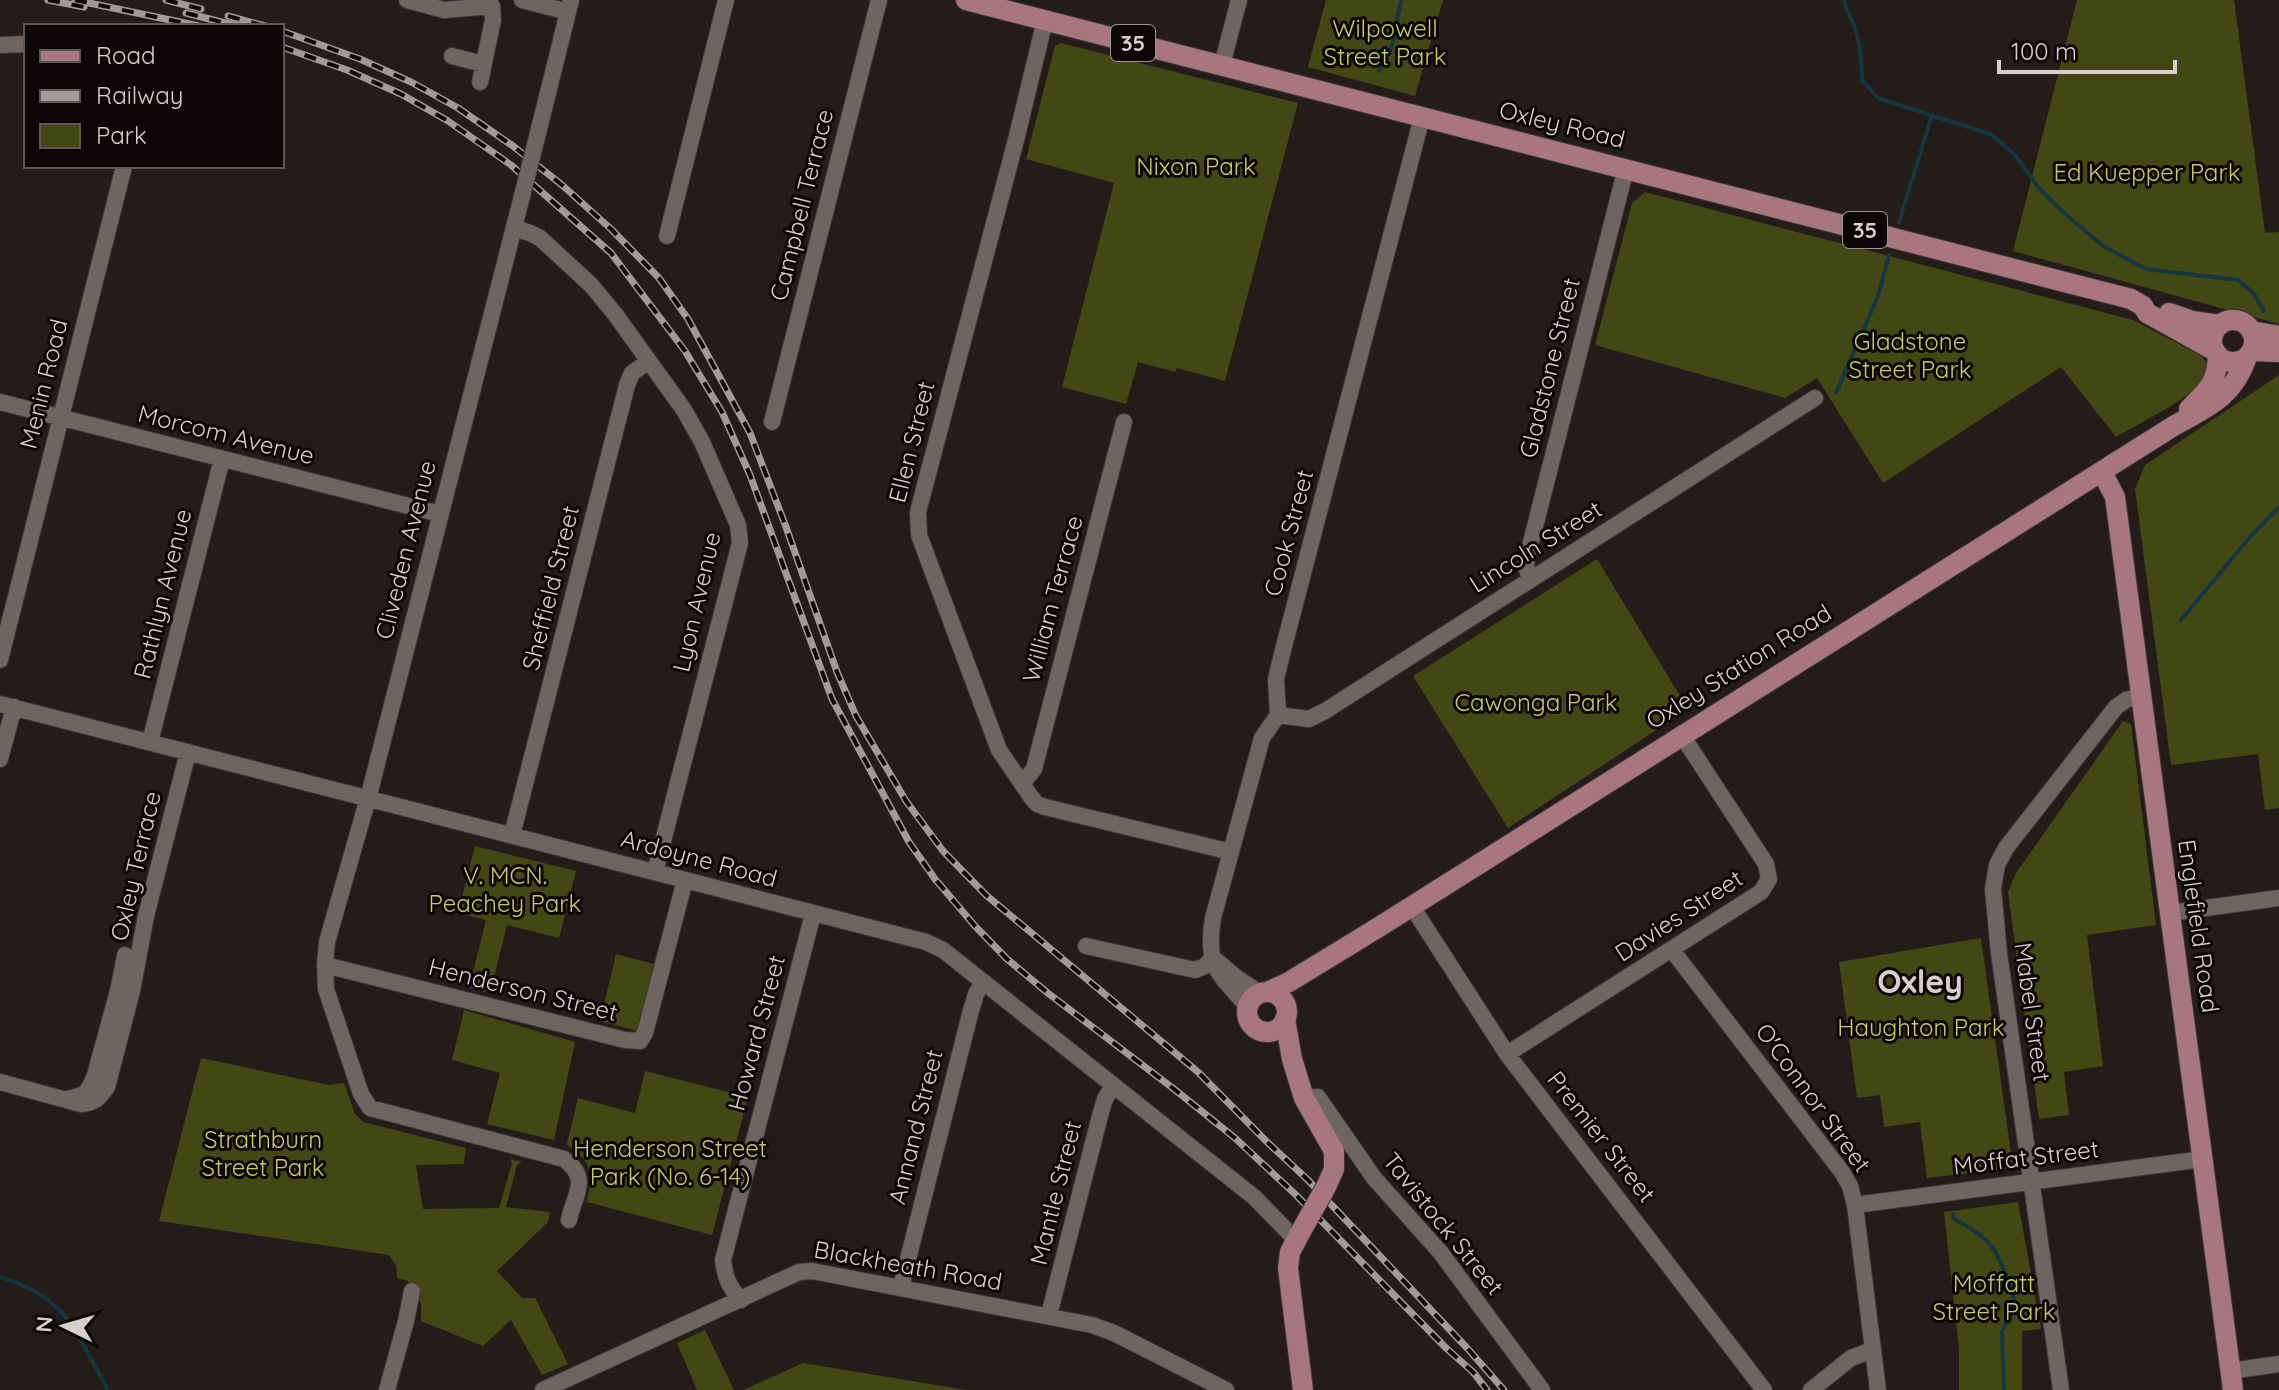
<svg xmlns="http://www.w3.org/2000/svg" width="2279" height="1390" viewBox="0 0 2279 1390" font-family="Quicksand,sans-serif">
  <style>
    .green { fill: #414814 }
    .lines { fill: none; stroke-linecap: round; stroke-linejoin: round }
    .stream { stroke: #15363f; stroke-width: 4 }
    .minor-casing { stroke: #3c3735; stroke-width: 18 }
    .major-casing { stroke: #3c3735; stroke-width: 22 }
    .minor { stroke: #6e6561; stroke-width: 16 }
    .major { stroke: #a7767e; stroke-width: 20 }
    .rail-casing { stroke: #a09b98; stroke-width: 7 }
    .rail { stroke: #0a0706; stroke-width: 4; stroke-dasharray: 12; stroke-linecap: butt }
    .minor-bridge-casing { stroke: #3c3735; stroke-width: 18; stroke-linecap: butt }
    .major-bridge-casing { stroke: #3c3735; stroke-width: 22; stroke-linecap: butt }
    .minor-bridge { stroke: #6e6561; stroke-width: 16 }
    .major-bridge { stroke: #a7767e; stroke-width: 20 }
    .labels { text-anchor: middle; stroke-width: 6; stroke-linejoin: round; paint-order: stroke }
    .shield { fill: #0a0706; stroke: #989492; stroke-width: 2 }
    .shield-label { font-size: 22px; font-weight: bold; fill: #d5d0ce }
    .park-label { font-size: 24px; fill: #bfce62; stroke: #0a0706 }
    .street-label { font-size: 24px; fill: #d5d0ce; stroke: #0a0706 }
    .district-label { font-size: 32px; font-weight: bold; fill: #d5d0ce; stroke: #0a0706 }
  </style>
  <rect width="100%" height="100%" fill="#231c19"/>
  <!-- green -->
  <path class="green" d="M1326 0H1443L1415 96 1308 67Z
    M2077 0H2234L2265 233 2279 232V324L2013 251Z
    M1061 43 1298 103 1225 381 1177 368 1175 372 1138 362 1126 404 1062 387 1114 183 1026 159 1055 46Z
    M1645 192 2133 320 2200 355C2207 362 2211 368 2206 377 2196 396 2136 425 2116 437L2061 367 1883 483 1817 378 1785 398 1595 345 1632 203Z
    M2279 375V808L2265 810 2258 754 2171 765 2135 489 2145 465Z
    M1597 559 1688 709 1508 828 1413 676Z
    M2123 721 2131 724 2156 925 2087 935 2103 1066 2064 1072 2069 1115 2039 1119 2008 892 2016 873Z
    M475 846 576 871 559 938 507 925 490 993 469 988 486 920 458 913Z
    M1981 938 2013 1168 1927 1178 1920 1122 1884 1127 1880 1095 1857 1098 1839 962Z
    M616 954 654 964 637 1031 600 1021Z
    M464 1010 575 1042 554 1140 487 1124 500 1073 452 1060Z
    M201 1058 329 1085 344 1083 355 1114 363 1122 466 1148 464 1164 416 1165 423 1209 499 1208 512 1163 510 1159 522 1162 517 1165 506 1207 550 1212 548 1222 497 1271 522 1298H535L568 1364 542 1375 511 1320 483 1346 421 1321V1304L408 1281 397 1278 396 1265 389 1255 159 1221Z
    M645 1071 748 1097 712 1235 587 1202C590 1188 593 1168 582 1157 577 1152 571 1150 567 1144L578 1098 635 1113Z
    M2018 1202 2041 1329 2022 1331V1390H1959V1349L1944 1212Z
    M705 1330 734 1390H697L677 1343Z
    M803 1363 967 1390H743Z"/>
  <g class="lines">
    <!-- stream -->
    <path class="stream" d="M1844 0C1846 12 1853 21 1856 32 1861 48 1862 63 1862 80L1878 98 1992 135 2015 155 2038 187 2064 213 2103 246 2146 269 2238 280 2254 294 2264 311
      M1379 71 1393 43 1401 0
      M1899 222 1932 115
      M1836 393 1878 296 1889 255
      M2181 620 2250 537 2279 507
      M1953 1214 1954 1219C1986 1236 1995 1244 2007 1278 2010 1285 2014 1294 2014 1302 2014 1313 2005 1322 2002 1332L2004 1390
      M0 1277C71 1299 74 1332 108 1390"/>
    <defs>
      <path id="minor" d="M407 0 444 10 492 6 493 20 480 82
        M522 0 568 12
        M1045 20 1017 136 918 512 919 535 999 750 1031 797 1037 804 1045 807 1231 852
        M0 45 26 44
        M452 56 483 64
        M1222 65 1239 0
        M536 141 571 0
        M522 196 370 791 327 942 325 965 326 989 361 1094 370 1108 564 1159C591 1179 574 1195 569 1220
        M514 228 530 233 540 238 591 285 615 314 684 410 702 442 738 525 740 543 655 872
        M667 236 726 0
        M0 402 440 514
        M772 422 879 0
        M1530 578 1526 567 1527 558 1626 168
        M0 660 124 166
        M0 704 926 942 943 950 1254 1197 1296 1240
        M1278 715 1309 719 1325 711 1815 398
        M150 742 222 459
        M0 759 14 707
        M1022 784 1034 769 1124 422
        M512 835 627 385 632 373 649 361
        M1411 905 1507 1054 1764 1390
        M2170 913 2279 898
        M1086 946 1195 970 1205 966 1213 958
        M1672 950 1842 1172 1850 1186 1855 1205 1878 1390
        M1217 961 1237 978 1260 993
        M325 965 625 1040 640 1041 645 1033 685 880
        M1248 1007C1219 974 1205 967 1213 918L1262 738 1278 715 1276 679 1282 654 1422 117
        M1507 1054 1761 892 1769 879 1766 864 1681 734
        M0 1082 81 1104C95 1103 99 1098 107 1087L132 991 146 916 188 752
        M1304 1098 1318 1097 1374 1178 1441 1253 1542 1390
        M67 1099C86 1095 88 1093 95 1075L119 987 125 955
        M1855 1205 2203 1159
        M901 1287 970 1014 976 994 983 982
        M741 1300C729 1287 725 1278 723 1260L813 914
        M1049 1315 1101 1112 1105 1099 1113 1086
        M2230 1371 2279 1364
        M387 1390 406 1321 412 1291
        M543 1390 799 1272 812 1271 1092 1325 1114 1333 1226 1390
        M1811 1390 1851 1358 1872 1350
        M2061 1390 1999 953 1993 889 1997 865 2006 848 2116 707 2126 700 2141 696"/>
      <path id="major" d="M966 0 2131 299 2143 306 2147 313 2215 351
        M2169 313 2192 321 2220 325
        M2212 341a21 21 0 1 1 42 0a21 21 0 1 1-42 0Z
        M2251 331 2279 336
        M2252 351 2279 352
        M2189 409C2208 390 2217 383 2218 355
        M2102 472 2115 497 2233 1390
        M1267 992 1289 982 1379 927 2172 427C2207 407 2233 398 2247 357
        M1247 1012a20 20 0 1 1 40 0a20 20 0 1 1-40 0Z
        M1285 1019 1292 1059 1304 1098 1334 1151V1169L1326 1187
        M1300 1233 1290 1252 1288 1268 1303 1390"/>
    </defs>
    <!-- minor casing -->
    <use href="#minor" class="minor-casing"/>
    <!-- major casing -->
    <use href="#major" class="major-casing"/>
    <!-- minor -->
    <use href="#minor" class="minor"/>
    <!-- major -->
    <use href="#major" class="major"/>
    <defs>
      <path id="rail" d="M48 0 84 7
        M75 0 199 26
        M166 0 201 9
        M186 13 237 26
        M228 16 265 26
        M282 31 360 59 411 82 458 108 513 146 562 185 611 229 659 278 688 319 750 433 786 527 837 672 856 716 906 801 929 832 943 851 986 895 1198 1072 1267 1142 1308 1180 1467 1348 1504 1390
        M282 47 347 70 401 94 448 121 511 165 611 253 685 351 722 412 750 475 832 699 909 842 935 879 975 926 1007 959 1049 994 1174 1089 1235 1138 1295 1194 1446 1348 1473 1372 1487 1390"/>
    </defs>
    <!-- rail casing -->
    <use href="#rail" class="rail-casing"/>
    <!-- rail -->
    <use href="#rail" class="rail"/>
    <defs>
      <path id="minor-bridge" d="M522 196 536 141"/>
      <path id="major-bridge" d="M1300 1233 1326 1187"/>
    </defs>
    <!-- minor-bridge casing -->
    <use href="#minor-bridge" class="minor-bridge-casing"/>
    <!-- major-bridge casing -->
    <use href="#major-bridge" class="major-bridge-casing"/>
    <!-- minor-bridge -->
    <use href="#minor-bridge" class="minor-bridge"/>
    <!-- major-bridge -->
    <use href="#major-bridge" class="major-bridge"/>
  </g>
  <g class="labels">
    <!-- shield labels -->
    <g class="shield">
      <rect x="1111" y="25" width="44" height="36" rx="6"/>
      <rect x="1843" y="212" width="44" height="36" rx="6"/>
    </g>
    <g class="shield-label">
      <text x="1133" y="51">35</text>
      <text x="1865" y="238">35</text>
    </g>
    <!-- park labels -->
    <g class="park-label">
      <text x="1385" y="37">Wilpowell<tspan x="1385" dy="28">Street Park</tspan></text>
      <text x="1196" y="175">Nixon Park</text>
      <text x="2147" y="181">Ed Kuepper Park</text>
      <text x="1910" y="350">Gladstone<tspan x="1910" dy="28">Street Park</tspan></text>
      <text x="1536" y="711">Cawonga Park</text>
      <text x="505" y="884">V. MCN.<tspan x="505" dy="28">Peachey Park</tspan></text>
      <text x="1921" y="1036">Haughton Park</text>
      <text x="263" y="1148">Strathburn<tspan x="263" dy="28">Street Park</tspan></text>
      <text x="670" y="1157">Henderson Street<tspan x="670" dy="28">Park (No. 6-14)</tspan></text>
      <text x="1994" y="1292">Moffatt<tspan x="1994" dy="28">Street Park</tspan></text>
    </g>
    <!-- street labels -->
    <g class="street-label">
      <text transform="translate(1562 125) rotate(14)" y="8">Oxley Road</text>
      <text transform="translate(802 205) rotate(-76)" y="8">Campbell Terrace</text>
      <text transform="translate(1550 368) rotate(-76)" y="8">Gladstone Street</text>
      <text transform="translate(44 384) rotate(-76)" y="8">Menin Road</text>
      <text transform="translate(226 435) rotate(14)" y="8">Morcom Avenue</text>
      <text transform="translate(912 442) rotate(-76)" y="8">Ellen Street</text>
      <text transform="translate(1289 533) rotate(-75)" y="8">Cook Street</text>
      <text transform="translate(1536 547) rotate(-32)" y="8">Lincoln Street</text>
      <text transform="translate(406 550) rotate(-76)" y="8">Cliveden Avenue</text>
      <text transform="translate(551 588) rotate(-76)" y="8">Sheffield Street</text>
      <text transform="translate(163 594) rotate(-76)" y="8">Rathlyn Avenue</text>
      <text transform="translate(1053 599) rotate(-75)" y="8">William Terrace</text>
      <text transform="translate(697 602) rotate(-77)" y="8">Lyon Avenue</text>
      <text transform="translate(1739 667) rotate(-32)" y="8">Oxley Station Road</text>
      <text transform="translate(699 859) rotate(15)" y="8">Ardoyne Road</text>
      <text transform="translate(136 866) rotate(-77)" y="8">Oxley Terrace</text>
      <text transform="translate(1679 916) rotate(-33)" y="8">Davies Street</text>
      <text transform="translate(2198 926) rotate(82)" y="8">Englefield Road</text>
      <text transform="translate(523 990) rotate(14)" y="8">Henderson Street</text>
      <text transform="translate(2032 1012) rotate(82)" y="8">Mabel Street</text>
      <text transform="translate(757 1033) rotate(-75)" y="8">Howard Street</text>
      <text transform="translate(1813 1098) rotate(54)" y="8">O'Connor Street</text>
      <text transform="translate(916 1127) rotate(-76)" y="8">Annand Street</text>
      <text transform="translate(1601 1137) rotate(52)" y="8">Premier Street</text>
      <text transform="translate(2026 1158) rotate(-7)" y="8">Moffat Street</text>
      <text transform="translate(1056 1193) rotate(-76)" y="8">Mantle Street</text>
      <text transform="translate(1443 1224) rotate(51)" y="8">Tavistock Street</text>
      <text transform="translate(908 1266) rotate(10)" y="8">Blackheath Road</text>
    </g>
    <!-- district labels -->
    <g class="district-label">
      <text x="1920" y="993">Oxley</text>
    </g>
  </g>
  <!-- legend -->
  <rect x="24" y="24" width="260" height="144" fill="#0a0706" stroke="#5b5756" stroke-width="2"/>
  <rect x="40" y="50" width="40" height="12" fill="#a7767e" stroke="#5b5756" stroke-width="2"/>
  <text x="96" y="64" font-size="24" fill="#d5d0ce">Road</text>
  <rect x="40" y="90" width="40" height="12" fill="#a09b98" stroke="#5b5756" stroke-width="2"/>
  <text x="96" y="104" font-size="24" fill="#d5d0ce">Railway</text>
  <rect x="40" y="124" width="40" height="24" fill="#414814" stroke="#5b5756" stroke-width="2"/>
  <text x="96" y="144" font-size="24" fill="#d5d0ce">Park</text>
  <!-- north arrow -->
  <g transform="translate(64 1326) rotate(275)" stroke="#0a0706" stroke-width="6" paint-order="stroke">
  <path d="M0-6L14 30L0 20L-14 30Z" fill="#d5d0ce"/>
  <text y="-12" font-size="22" font-weight="bold" text-anchor="middle" fill="#d5d0ce">N</text>
  </g>
  <!-- scale -->
  <path d="M1999 60v12h176v-12" fill="none" stroke="#d5d0ce" stroke-width="4"/>
  <text x="2011" y="60" font-size="24" fill="#d5d0ce" stroke="#0a0706" stroke-width="6" paint-order="stroke">100 m</text>
</svg>
